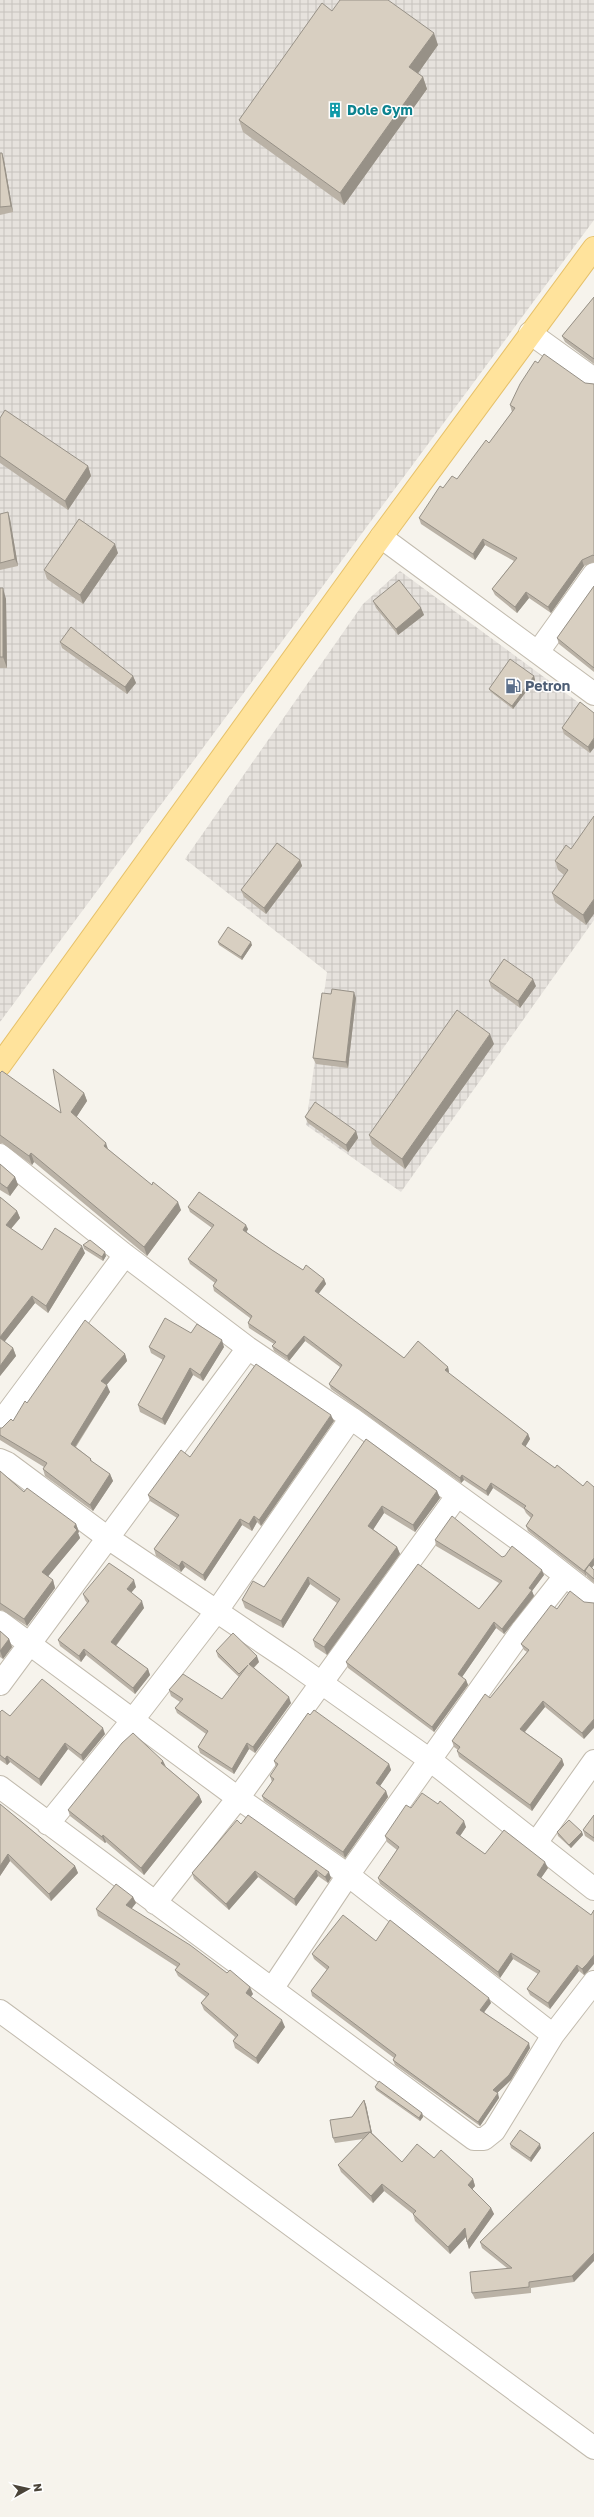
<svg xmlns="http://www.w3.org/2000/svg" width="594" height="2517" viewBox="0 0 594 2517" font-family="'Golos Text',sans-serif">
  <style>
    .industrial { fill: url(#industrial-grid) }
    .lines { fill: none; stroke-linecap: round; stroke-linejoin: round }
    .minor-casing { stroke: #c2bbae; stroke-width: 24 }
    .major-casing { stroke: #e6c16a; stroke-width: 24 }
    .minor { stroke: #fff; stroke-width: 22 }
    .major { stroke: #ffe39c; stroke-width: 22 }
    .wall { fill: #bab2a6 }
    .shaded-wall { fill: #979187 }
    .building { fill: #d8cfc1; stroke: #979187 }
    .labels { text-anchor: middle; stroke-width: 3; stroke-linejoin: round; paint-order: stroke }
    .culture-label { font-size: 14px; font-weight: bold; fill: #0d838f; stroke: #fff; text-anchor: start }
    .service-label { font-size: 14px; font-weight: bold; fill: #4e5e75; stroke: #fff; text-anchor: start }
  </style>
  <defs>
    <pattern id="industrial-grid" width="8" height="8" patternUnits="userSpaceOnUse"><rect width="8" height="8" fill="#e6e2dd"/><path d="M0 4h8M4 0v8" fill="none" stroke="#c7c3be"/></pattern>
  </defs>
  <rect width="100%" height="100%" fill="#f6f3ec"/>
  <!-- industrial -->
  <path class="industrial" d="M0 0H594V220L0 1022Z
    M400 571 594 714V920L401 1192 306 1125 327 972 185 859 363 604Z"/>
  <g class="lines">
    <defs>
      <path id="minor" d="M530 333 594 379
        M381 537 594 694
        M538 652 594 574
        M0 1155 125 1255 248 1348 351 1418 530 1548 594 1598
        M0 1423 125 1255
        M0 1460 7 1463 108 1538 289 1660 430 1760 594 1889
        M0 1622 238 1798 348 1875 553 2035
        M0 1684 248 1348
        M0 1787 474 2139H484L494 2131 553 2035 594 1982
        M48 1824 132 1721 216 1612 351 1418
        M536 1843 594 1761
        M155 1903 238 1798 457 1496
        M272 1989 348 1875 523 1629 565 1576
        M0 2011 594 2448"/>
      <path id="major" d="M0 1065 381 537 594 248"/>
    </defs>
    <!-- minor casing -->
    <use href="#minor" class="minor-casing"/>
    <!-- major casing -->
    <use href="#major" class="major-casing"/>
    <!-- minor -->
    <use href="#minor" class="minor"/>
    <!-- major -->
    <use href="#major" class="major"/>
  </g>
  <!-- wall -->
  <path class="wall" d="M332 11 438 45 418 73 423 77 427 89 344 205 243 132 239 120Z
    M0 153H2L4 160 13 212 0 215Z
    M594 297V364L565 342 562 336Z
    M538 363 585 383 594 384V562L584 566 551 613 529 598 517 613 495 595 492 589 514 561 485 545 475 560 421 524 419 518 443 488 457 479 489 443 512 412 510 405Z
    M0 418 88 466 91 476 68 510 0 463Z
    M0 514 10 519 18 566 0 570Z
    M118 553 83 604 47 579 44 570Z
    M594 586V672L559 644 557 638Z
    M0 588 6 599 7 668H0Z
    M373 601 421 608 424 615 398 635 376 608Z
    M60 642 133 676 136 683 127 694 62 648Z
    M534 676 535 680 513 709 491 692 489 689Z
    M580 702 590 753 564 734 562 728Z
    M566 845 586 925 555 902 552 893 564 875 558 870 555 861Z
    M300 860 302 866 266 914 244 897 241 890Z
    M218 942 252 945 242 960 219 945Z
    M489 981 536 986 520 1008 491 987Z
    M356 998 348 1068 316 1064 313 1058Z
    M494 1044 405 1169 372 1144 369 1135Z
    M0 1073 61 1113 84 1093 87 1101 76 1117 109 1150 181 1210 147 1256 34 1162 32 1165 2 1143 0 1144Z
    M305 1117 356 1131 358 1138 348 1152 308 1123Z
    M0 1164 15 1177 18 1185 10 1196 0 1190Z
    M0 1197 17 1211 20 1218 11 1229 42 1250 85 1253 48 1313 35 1303 4 1342 13 1348 16 1356 0 1376Z
    M188 1207 248 1229 246 1232 272 1250 303 1270 324 1279 326 1284 318 1294 404 1358 448 1367 449 1372 448 1373 528 1434 530 1439 525 1447 555 1468 583 1486 594 1487V1565L592 1568 594 1570V1583L587 1577 586 1575V1576L528 1531 526 1526 531 1518 526 1513 524 1509 493 1488 488 1496 464 1480 461 1483 331 1389 329 1384 340 1367 305 1341 289 1361 274 1351 272 1346 274 1344 249 1328 248 1323 250 1318 214 1291 213 1286 215 1283 190 1264 188 1259 212 1228 190 1212Z
    M83 1245 106 1256 103 1261 84 1249Z
    M191 1333 224 1347 203 1381 193 1375 165 1425 140 1412 138 1405 163 1360 151 1353 149 1347Z
    M125 1354 127 1361 106 1385 110 1392 76 1447 91 1459 92 1462 110 1474 113 1481 93 1511 45 1476 43 1469 44 1467 0 1440V1428H2L13 1421 27 1403Z
    M334 1421 261 1526 257 1522 252 1531 242 1525 205 1581 185 1567 181 1572 156 1556 154 1549 177 1518 150 1501 148 1495 190 1457Z
    M366 1439 437 1491 440 1498 415 1532 384 1513 373 1529 397 1547 400 1554 327 1655 315 1647 313 1640 337 1603 310 1584 283 1628 245 1608 242 1600 264 1587Z
    M0 1471 24 1492 76 1524 79 1532 78 1533 80 1538 48 1576 53 1580 55 1588 27 1626 2 1610H0Z
    M435 1540 502 1557 544 1575 532 1591 534 1596 504 1634 496 1628 462 1677 466 1680 468 1685 434 1732 348 1668 346 1662 479 1609 499 1583 436 1546Z
    M136 1587 131 1593 144 1608 116 1646 148 1669 150 1675 135 1694 86 1655 81 1662 60 1646 58 1640 87 1603 85 1600 83 1594Z
    M584 1602V1739L545 1707 525 1732 562 1759 564 1765 532 1811 459 1757 457 1751 458 1750 454 1747 452 1741 490 1698 527 1652 524 1650 521 1644 557 1609Z
    M0 1631 9 1639 12 1647 3 1659 0 1657Z
    M216 1651 259 1662 254 1668 291 1703 255 1753 249 1749 234 1774 200 1753 198 1747 206 1734 177 1713 175 1708 180 1702 171 1696 169 1690 222 1699 239 1677 218 1657Z
    M0 1712 10 1716 105 1734 83 1761 68 1749 41 1786 10 1762 7 1765 0 1760Z
    M163 1761 166 1767 199 1795 202 1802 144 1875 106 1842 105 1843 70 1816 68 1810Z
    M274 1761 389 1764 391 1770 380 1786 386 1791 388 1797 345 1858 264 1801 262 1796 272 1782 270 1776 276 1767Z
    M0 1804 75 1866 78 1873 51 1901 10 1861 0 1876Z
    M438 1804 466 1827 460 1836 485 1854 548 1868 541 1878 589 1970 584 1975 579 1971 550 2009 530 1995 527 1989 538 1974 513 1959 500 1978 380 1884 378 1878 397 1850 387 1842 385 1836 411 1808Z
    M594 1815V1842L585 1836 583 1830Z
    M241 1824 331 1878 328 1883 318 1876 296 1906 258 1877 229 1910 194 1879 192 1873Z
    M557 1832H582L583 1835 571 1848 558 1836Z
    M133 1897 136 1903 131 1909 253 1994 250 1997 285 2027 258 2064 235 2048 233 2041 235 2037 204 2010 201 2003 206 1997 178 1976 175 1970 177 1967 98 1916 96 1909Z
    M376 1941 491 2003 484 2012 530 2048 511 2080 497 2093 499 2098 480 2126 395 2065 393 2060 394 2058 312 1996 311 1991 327 1970 314 1959 312 1954Z
    M375 2087 422 2113 423 2117 420 2121 376 2090Z
    M364 2100 366 2105 372 2133 402 2162 434 2158 473 2179 475 2186 472 2189 491 2208 494 2214 469 2249 467 2242 466 2236 450 2254 415 2221 413 2214 384 2191 373 2203 341 2172 338 2165 363 2139 335 2143 333 2138 352 2117Z
    M594 2132 574 2282 531 2288V2293L475 2299 472 2293 507 2268 482 2248 480 2242Z
    M510 2144 541 2148 531 2162 511 2148Z"/>
  <!-- shaded-wall -->
  <path class="shaded-wall" d="M434 33 438 45 414 79 409 67Z
    M423 77 427 89 344 205 340 193Z
    M2 153 4 160 13 212 11 206Z
    M88 466 91 476 68 510 65 501Z
    M8 512 10 519 18 566 15 559Z
    M483 539 485 545 475 560 473 554Z
    M115 544 118 553 83 604 80 595Z
    M582 560 584 566 551 613 548 607Z
    M3 588 6 599 7 668 3 657Z
    M526 592 529 598 517 613 515 607Z
    M421 608 424 615 398 635 396 629Z
    M133 676 136 683 127 694 125 687Z
    M534 676 535 680 513 709 512 706Z
    M594 738V748L590 753 588 747Z
    M300 860 302 866 266 914 264 908Z
    M594 899V914L586 925 583 915Z
    M251 942 252 945 242 960 241 957Z
    M533 979 536 986 520 1008 518 1001Z
    M354 992 356 998 348 1068 346 1062Z
    M490 1034 494 1044 405 1169 402 1159Z
    M84 1093 87 1101 74 1121 71 1112Z
    M356 1131 358 1138 348 1152 346 1145Z
    M106 1143 109 1152 104 1146Z
    M31 1153 34 1162 32 1165 29 1156Z
    M15 1177 18 1185 10 1196 7 1188Z
    M178 1202 181 1210 147 1256 144 1247Z
    M17 1211 20 1218 8 1232 6 1225Z
    M246 1225 248 1229 245 1235 243 1230Z
    M82 1246 85 1253 48 1313 46 1306Z
    M105 1252 106 1256 103 1261 102 1257Z
    M324 1279 326 1284 317 1296 315 1291Z
    M32 1296 35 1303 2 1345 0 1339V1337Z
    M304 1336 305 1341 289 1361 287 1356Z
    M222 1340 224 1347 203 1381 200 1375Z
    M13 1348 16 1356 0 1376V1366Z
    M125 1354 127 1361 104 1388 101 1381Z
    M448 1367 449 1372 446 1375 445 1370Z
    M190 1368 193 1375 165 1425 162 1419Z
    M107 1385 110 1392 73 1450 71 1444Z
    M331 1415 334 1421 261 1526 259 1520Z
    M528 1434 530 1439 524 1449 522 1444Z
    M110 1474 113 1481 93 1511 90 1505Z
    M462 1475 464 1480 461 1483 460 1478Z
    M491 1483 493 1488 488 1496 486 1491Z
    M437 1491 440 1498 415 1532 413 1525Z
    M382 1506 384 1513 371 1533 368 1526Z
    M254 1516 257 1522 252 1531 249 1524Z
    M240 1519 242 1525 205 1581 203 1575Z
    M76 1524 79 1532 78 1533 80 1538 45 1580 42 1572Z
    M397 1547 400 1554 327 1655 324 1647Z
    M594 1558V1565L588 1573 585 1571 586 1575V1576L584 1571Z
    M182 1561 185 1567 181 1572 179 1566Z
    M542 1570 544 1575 532 1591 534 1596 504 1634 502 1629 529 1588Z
    M308 1577 310 1584 283 1628 281 1621Z
    M53 1580 55 1588 27 1626 24 1619Z
    M134 1580 136 1587 129 1595 127 1589Z
    M142 1601 144 1608 113 1649 111 1642Z
    M494 1622 496 1628 460 1680 458 1674Z
    M9 1639 12 1647 3 1659 0 1651Z
    M84 1649 86 1655 81 1662 79 1656Z
    M257 1656 259 1662 251 1670 249 1664Z
    M148 1669 150 1675 135 1694 133 1688Z
    M466 1680 468 1685 434 1732 432 1727Z
    M289 1697 291 1703 255 1753 253 1747Z
    M543 1701 545 1707 522 1735 520 1729Z
    M594 1719V1728L584 1739 582 1733Z
    M103 1728 105 1734 83 1761 81 1755Z
    M65 1743 68 1749 41 1786 39 1779Z
    M247 1743 249 1749 234 1774 232 1769Z
    M7 1756 10 1762 7 1765 5 1759Z
    M562 1759 564 1765 532 1811 530 1805Z
    M163 1761 166 1767 161 1763Z
    M389 1764 391 1770 378 1789 376 1783Z
    M386 1791 388 1797 345 1858 343 1852Z
    M199 1795 202 1802 144 1875 141 1868Z
    M464 1821 466 1827 458 1839 456 1833Z
    M582 1832 583 1835 571 1848 569 1845Z
    M103 1835 106 1842 105 1843 102 1837Z
    M8 1854 10 1861 0 1876V1866Z
    M545 1862 548 1868 539 1881 537 1875Z
    M75 1866 78 1873 51 1901 49 1894Z
    M316 1870 318 1876 296 1906 294 1899Z
    M255 1871 258 1877 229 1910 226 1904Z
    M329 1872 331 1878 328 1883 325 1877Z
    M133 1897 136 1903 129 1912 126 1905Z
    M511 1953 513 1959 500 1978 498 1972Z
    M594 1955V1964L589 1970 584 1975 582 1969Z
    M577 1965 579 1971 550 2009 548 2003Z
    M250 1987 253 1994 248 2000 246 1993Z
    M489 1998 491 2003 482 2015 480 2010Z
    M282 2020 285 2027 258 2064 256 2058Z
    M529 2043 530 2048 511 2080 495 2095 493 2090Z
    M498 2093 499 2098 480 2126 478 2122Z
    M364 2100 366 2105 373 2138 371 2132Z
    M422 2113 423 2117 420 2121 419 2118Z
    M540 2144 541 2148 531 2162 530 2158Z
    M473 2179 475 2186 470 2192 468 2185Z
    M382 2184 384 2191 373 2203 371 2196Z
    M491 2208 494 2214 469 2249 467 2242Z
    M465 2228 468 2235 450 2254 448 2247Z
    M594 2253V2261L574 2282 572 2276Z"/>
  <!-- building -->
  <path class="building" d="M340 0H388L434 33 409 67 423 77 340 193 239 120 322 3 332 11Z
    M0 153H2L11 206 0 207Z
    M594 297V359L562 336Z
    M544 354 585 383 594 384V556L593 555 582 560 548 607 526 592 515 607 492 589 517 558 483 539 473 554 419 518 440 486 443 488 452 476 457 479 486 440 489 443 515 408 510 405 520 384 535 361 538 363Z
    M5 410 88 466 65 501 0 456V418Z
    M8 512 15 559 0 563V514Z
    M79 519 115 544 80 595 44 570Z
    M399 580 421 608 396 629 373 601Z
    M594 586V668L557 638Z
    M0 588H3V657H0Z
    M71 627 133 676 125 687 60 642Z
    M510 659 534 676 512 706 489 689Z
    M580 702 594 713V738L588 747 562 728Z
    M594 816V899L583 915 552 893 568 870 555 861 566 845 571 849Z
    M277 843 300 860 264 908 241 890Z
    M228 927 251 942 241 957 218 942Z
    M504 959 533 979 518 1001 489 981Z
    M332 989 354 992 346 1062 313 1058 322 993 331 994Z
    M457 1010 490 1034 402 1159 369 1135Z
    M53 1069 84 1093 71 1112 106 1143 104 1146 152 1185 153 1182 178 1202 144 1247 31 1153 29 1156 0 1135V1073L2 1071 61 1113Z
    M315 1102 356 1131 346 1145 305 1117Z
    M0 1164 15 1177 7 1188 0 1183Z
    M199 1192 246 1225 243 1230 272 1250 303 1270 306 1265 324 1279 315 1291 404 1358 418 1341 448 1367 445 1370 528 1434 522 1444 555 1468 557 1465 583 1486 587 1481 594 1487V1558L584 1571 526 1526 533 1515 524 1508 526 1506 491 1483 486 1491 462 1475 460 1478 329 1384 342 1365 304 1336 287 1356 272 1346 276 1342 248 1323 252 1316 213 1286 217 1280 188 1259 214 1225 188 1207Z
    M0 1197 17 1211 6 1225 42 1250 55 1228 82 1246 46 1306 32 1296 0 1337Z
    M90 1240 105 1252 102 1257 83 1245Z
    M165 1318 191 1333 197 1324 222 1340 200 1375 190 1368 162 1419 138 1405 165 1356 149 1347Z
    M85 1320 125 1354 101 1381 107 1385 71 1444 91 1459 90 1460 110 1474 90 1505 43 1469 47 1463 0 1435V1428H2L11 1419 13 1421 25 1401 27 1403Z
    M0 1338 13 1348 0 1366Z
    M256 1364 331 1415 259 1520 254 1516 249 1524 240 1519 203 1575 182 1561 179 1566 154 1549 179 1515 148 1495 181 1450 190 1457Z
    M366 1439 437 1491 413 1525 382 1506 368 1526 397 1547 324 1647 313 1640 340 1599 308 1577 281 1621 242 1600 253 1581 264 1587Z
    M0 1471 24 1492 27 1488 76 1524 74 1527 77 1530 42 1572 53 1580 24 1619 0 1603Z
    M452 1516 502 1557 505 1556 512 1546 542 1570 529 1588 532 1590 502 1629 494 1622 458 1674 466 1680 432 1727 346 1662 418 1564 479 1609 502 1581 435 1540Z
    M109 1563 134 1580 127 1589 142 1601 111 1642 148 1669 133 1688 84 1649 79 1656 58 1640 89 1601 83 1594Z
    M589 1565 594 1570V1579L585 1571Z
    M570 1591 584 1602 594 1603V1719L582 1733 543 1701 520 1729 562 1759 530 1805 457 1751 460 1747 452 1741 485 1694 490 1698 529 1650 521 1644 551 1605 557 1609Z
    M0 1631 9 1639 0 1651Z
    M233 1633 257 1656 249 1664 289 1697 253 1747 247 1743 232 1769 198 1747 208 1731 175 1708 183 1699 169 1690 183 1674 222 1699 248 1665 239 1674 216 1651Z
    M42 1679 103 1728 81 1755 65 1743 39 1779 7 1756 5 1759 0 1755V1712L2 1710 10 1716Z
    M314 1710 389 1764 376 1783 386 1791 343 1852 262 1796 274 1779 270 1776 278 1764 274 1761 308 1713 310 1715Z
    M133 1733 163 1761 161 1763 199 1795 141 1868 103 1835 102 1837 68 1810 122 1743Z
    M422 1793 438 1804 440 1801 464 1821 456 1833 485 1854 504 1830 545 1862 537 1875 591 1915 594 1910V1955L587 1964 582 1969 577 1965 548 2003 527 1989 540 1971 511 1953 498 1972 378 1878 399 1847 385 1836 406 1805 411 1808Z
    M0 1804 75 1866 49 1894 8 1854 0 1866Z
    M248 1815 329 1872 325 1877 316 1870 294 1899 255 1871 226 1904 192 1873 237 1820 241 1824Z
    M594 1815V1838L583 1830Z
    M569 1820 582 1832 569 1845 557 1832Z
    M116 1884 133 1897 126 1905 190 1945 227 1973 230 1970 250 1987 246 1993 282 2020 256 2058 233 2041 238 2035 201 2003 209 1994 175 1970 180 1964 96 1909Z
    M343 1915 376 1941 390 1920 489 1998 480 2010 529 2043 509 2075 493 2090 498 2093 478 2122 393 2060 396 2055 311 1991 329 1967 312 1954Z
    M379 2081 422 2113 419 2118 375 2087Z
    M364 2100 371 2132H369L333 2138 330 2120 352 2117Z
    M520 2130 540 2144 530 2158 510 2144Z
    M370 2132 402 2162 417 2144 434 2158 441 2150 473 2179 468 2185 491 2208 467 2242 465 2228 448 2247 413 2214 416 2211 382 2184 371 2196 338 2165Z
    M594 2132V2253L572 2276 529 2282V2287L472 2293 470 2272 512 2268 480 2242Z"/>
  <!-- icons -->
  <defs>
    <symbol id="building-bare" viewBox="-9 -9 18 18"><path d="M-4-6H4V6H1V3H-1V6H-4ZM-2.5-4.3h1.7v1.8h-1.7ZM.8-4.3h1.7v1.8H.8ZM-2.5-1h1.7V.8h-1.7ZM.8-1h1.7V.8H.8Z" fill="#0f9aa8" stroke="#fff" stroke-width="2.5" paint-order="stroke"/></symbol>
    <symbol id="fuel-bare" viewBox="-9 -9 18 18"><path d="M-5.5-6h7V0h2V4h1.3V-2.5L3-4.5l.8-.8L6-3V5H2.5V1h-1V6h-7ZM-4.2-4.7v3.2H.2V-4.7Z" fill="#5c6f8a" stroke="#fff" stroke-width="2.5" paint-order="stroke"/></symbol>
  </defs>
  <g fill-rule="evenodd">
    <use href="#building-bare" x="324" y="99" width="22" height="22"/>
    <use href="#fuel-bare" x="502" y="675" width="22" height="22"/>
  </g>
  <g class="labels">
    <!-- culture labels -->
    <g class="culture-label">
      <text x="347" y="115">Dole Gym</text>
    </g>
    <!-- service labels -->
    <g class="service-label">
      <text x="525" y="691">Petron</text>
    </g>
  </g>
  <!-- north arrow -->
  <g transform="translate(28 2489) rotate(82)" stroke="#ffffff" stroke-width="3" paint-order="stroke">
  <path d="M0-3L7 15L0 10L-7 15Z" fill="#4b4439"/>
  <text y="-6" font-size="11" font-weight="bold" text-anchor="middle" fill="#4b4439">N</text>
  </g>
</svg>
